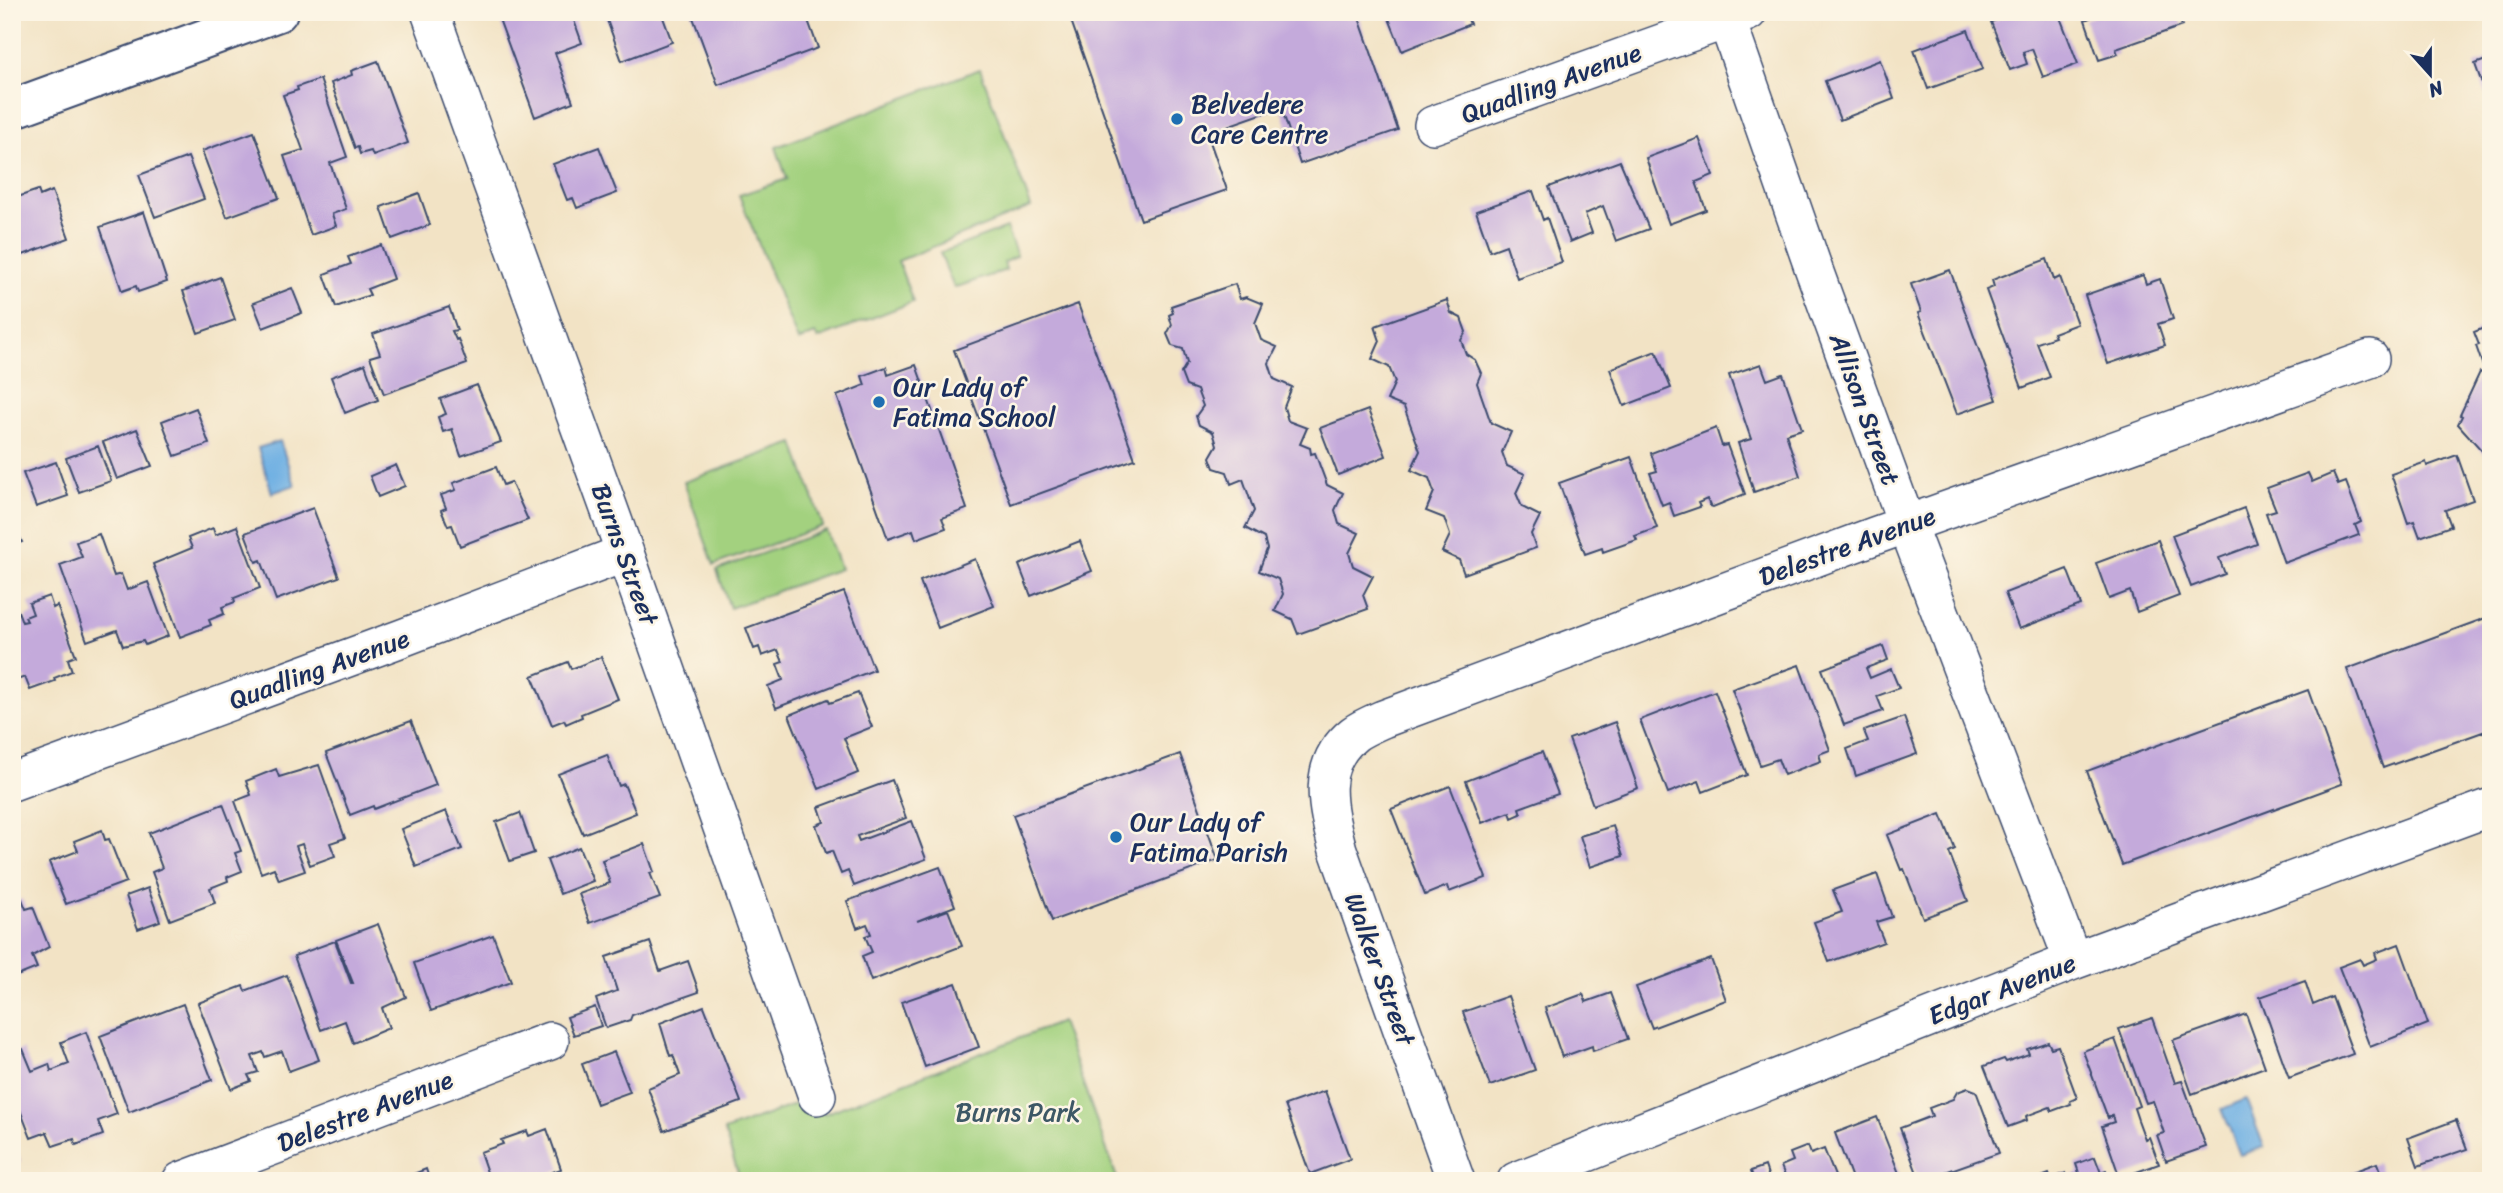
<svg xmlns="http://www.w3.org/2000/svg" width="2503" height="1193" viewBox="0 0 2503 1193" font-family="Sriracha,sans-serif">
  <style>
    .green { fill: #a3d17f; stroke: #5f806e; stroke-width: 2 }
    .water { fill: #6fb0e3; stroke: #4570a0; stroke-width: 2 }
    .building { fill: #c4aadb }
    .lines { fill: none; stroke-linecap: round; stroke-linejoin: round }
    .street-casing { stroke: #3b4a6d; stroke-width: 40 }
    .secondary-casing { stroke: #3b4a6d; stroke-width: 42 }
    .street { stroke: #fff; stroke-width: 37 }
    .secondary { stroke: #fff; stroke-width: 38 }
    .poi-dot { fill: #1f6fb2; stroke: #fcf5e5; stroke-width: 2.5 }
    .labels { text-anchor: middle; stroke-width: 5; stroke-linejoin: round; paint-order: stroke }
    .street-label { font-size: 26px; fill: #1b2f5e; stroke: #fcf5e5 }
    .poi-label { font-size: 26px; fill: #1b2f5e; stroke: #fcf5e5; text-anchor: start }
    .park-label { font-size: 26px; fill: #3d5866; stroke: #fcf5e5 }
  </style>
  <rect width="100%" height="100%" fill="#fcf5e5"/>
  <filter id="ink" filterUnits="userSpaceOnUse"><feTurbulence type="fractalNoise" baseFrequency=".0143" numOctaves="2"/><feDisplacementMap in="SourceGraphic" scale="14" xChannelSelector="R" yChannelSelector="G"/><feConvolveMatrix kernelMatrix="1 2 1 2 8 2 1 2 1" color-interpolation-filters="sRGB"/></filter>
  <filter id="wash" filterUnits="userSpaceOnUse"><feTurbulence type="fractalNoise" baseFrequency=".00686" numOctaves="4" result="noise"/><feDisplacementMap in="SourceGraphic" scale="28" xChannelSelector="R" yChannelSelector="G"/><feGaussianBlur stdDeviation="1.57" result="paint"/><feColorMatrix in="noise" values="0 0 0 0 0 0 0 0 0 0 0 0 0 0 0 0 0 1.4 0 .05"/><feComposite in="paint" operator="in"/></filter>
  <g filter="url(#wash)">
    <rect width="100%" height="100%" fill="#f2e3c5"/>
    <!-- green -->
    <path class="green" d="M980 69 1031 207 898 261 913 302 818 339 815 334 798 341 739 195 787 179 776 147Z
      M1006 228 1017 256 1004 262 1006 270 954 288 940 253Z
      M794 443 823 526 714 565 684 482Z
      M826 530 840 569 730 608 717 570Z
      M1061 1022 1118 1181H741L724 1131 817 1096 824 1114Z"/>
    <!-- water -->
    <path class="water" d="M280 441 295 485 272 493 258 448Z
      M2246 1099 2264 1147 2240 1155 2222 1109Z"/>
    <g id="blocks">
      <!-- building -->
      <path class="building" d="M516 12H571L582 43 555 53 573 102 535 117 499 19Z
        M604 12H661L672 42 622 61Z
        M691 12H805L818 48 718 85Z
        M1068 12H1357L1398 130 1300 164 1281 107 1207 133 1227 190 1141 220Z
        M1397 12H1465L1470 24 1402 51 1388 16Z
        M2016 12H2058L2078 64 2043 77 2032 49 2023 52 2027 64 2010 70 1991 22Z
        M2103 12H2178L2182 26 2116 49 2118 54 2099 60 2085 20Z
        M1968 30 1983 69 1928 89 1914 50Z
        M2491 58V106H2490L2475 64Z
        M1880 60 1894 99 1840 120 1825 81Z
        M378 61 408 143 373 156 371 151 360 154 358 147 355 148 331 83 352 75 351 71Z
        M320 79 347 157 330 163 346 209 332 214 336 226 311 235 284 156 303 150 283 95 298 90 297 87Z
        M254 132 279 198 227 217 202 151Z
        M1699 138 1713 175 1696 182 1706 210 1669 224 1646 158Z
        M599 147 617 193 577 208 573 198 567 200 553 164Z
        M188 157 204 199 155 217 139 175Z
        M1620 161 1649 229 1616 241 1603 206 1585 214 1592 233 1570 242 1549 187Z
        M38 190 40 196 52 191 69 238 12 259V199Z
        M1533 191 1543 220 1547 218 1562 262 1517 278 1506 245 1490 251 1476 211Z
        M419 193 430 225 392 239 381 207Z
        M144 212 167 282 138 292 136 286 122 291 100 227Z
        M381 245 393 279 367 289 370 295 336 307 324 274 351 264 348 257Z
        M2047 259 2054 280 2060 277 2077 324 2053 333 2055 337 2037 343 2050 377 2022 388 1986 290 1994 287 1992 280Z
        M1950 270 1997 400 1957 414 1918 313 1921 312 1911 284Z
        M2143 275 2146 284 2160 279 2173 319 2158 324 2165 345 2108 364 2085 295Z
        M220 277 235 320 198 333 183 291Z
        M1235 284 1240 299 1246 297 1263 304 1255 323 1261 340 1277 347 1269 363 1274 379 1292 387 1284 407 1288 421 1307 428 1300 444 1310 448 1311 454 1315 453 1327 485 1343 493 1335 510 1339 524 1359 533 1349 553 1353 566 1373 576 1363 595 1368 609 1298 634 1292 619 1275 611 1283 594 1278 579 1259 571 1267 549 1264 538 1245 528 1254 511 1243 479 1231 484 1227 472 1214 468 1210 457 1217 445 1213 432 1199 425 1196 416 1203 406 1197 390 1186 386 1181 373 1187 363 1183 349 1172 346 1167 334 1172 325 1169 315 1173 313 1171 306Z
        M292 288 302 313 263 328 253 303Z
        M1447 300 1451 313 1461 318 1466 332 1461 340 1466 354 1475 360 1481 373 1477 383 1491 423 1511 432 1502 452 1507 466 1525 474 1516 493 1522 507 1540 516 1531 534 1536 548 1464 574 1459 560 1442 552 1450 535 1444 518 1426 511 1434 492 1429 478 1411 470 1420 451 1404 407 1387 400 1395 382 1389 367 1372 359 1380 341 1375 326Z
        M1078 304 1135 459 1011 504 954 350Z
        M449 307 457 330 452 331 456 340 458 339 467 364 384 394 370 357 380 354 373 334Z
        M2491 325V461L2458 424 2462 416 2460 415 2480 372 2486 375 2476 346 2479 345 2474 332Z
        M1656 351 1671 388 1624 406 1610 369Z
        M365 364 378 400 345 413 331 377Z
        M1761 364 1767 380 1783 374 1802 429 1786 434 1800 476 1754 492 1738 443 1751 439 1729 375Z
        M916 365 967 509 942 518 946 528 916 539 913 530 888 539 837 396 865 385 862 376 886 367 888 375Z
        M477 385 501 442 461 456 452 429 443 432 438 417 446 414 440 399Z
        M196 408 209 444 175 456 162 421Z
        M1368 410 1386 456 1338 475 1320 428Z
        M1716 428 1722 446 1727 445 1745 494 1713 507 1710 506 1707 499 1698 503 1700 507 1674 516 1669 502 1662 505 1650 473 1657 471 1651 453Z
        M137 429 152 466 117 479 103 442Z
        M98 446 111 481 79 492 66 458Z
        M2457 455 2473 500 2445 510 2451 526 2420 537 2414 521 2408 523 2391 474 2426 462 2427 466Z
        M1631 457 1657 528 1635 536 1637 540 1603 552 1602 548 1585 554 1559 483Z
        M56 462 68 496 36 507 23 473Z
        M396 465 405 486 378 497 370 476Z
        M496 467 503 485 511 482 528 520 460 546 452 525 448 526 441 510 446 508 441 495 456 490 453 483Z
        M2308 473 2312 482 2333 473 2338 485 2346 482 2361 522 2355 525 2359 535 2284 563 2266 513 2276 510 2267 488Z
        M313 508 339 577 276 600 261 560 256 562 245 533Z
        M2244 508 2257 544 2219 558 2225 574 2191 587 2172 535Z
        M12 519 22 542 12 545Z
        M237 526 260 588 234 598 235 602 222 607 224 614 209 620 211 625 180 637 153 564 192 548 188 538 213 528 215 535Z
        M99 534 114 576 121 574 127 590 148 582 168 636 145 645 143 641 123 646 117 630 87 641 60 565 82 557 76 542Z
        M2158 540 2179 596 2137 612 2130 591 2109 599 2096 563Z
        M1080 541 1092 571 1031 596 1019 565Z
        M975 559 994 606 938 628 920 581Z
        M2067 569 2081 605 2019 629 2005 593Z
        M844 592 874 670 776 708 768 686 783 680 777 664 783 662 778 650 762 656 759 647 754 649 746 628Z
        M49 596 53 608 57 606 76 656 68 659 72 671 54 678 55 681 30 690 25 677 17 680 12 668V613L18 611 22 622 27 621 25 617 33 614 29 603Z
        M2491 616V729L2383 768 2347 669Z
        M1883 646 1888 660 1866 668 1870 678 1891 669 1899 688 1877 696 1883 711 1844 725 1822 669Z
        M601 657 618 699 581 714 582 717 566 724 564 720 552 725 532 676 568 662 571 669Z
        M1799 665 1830 750 1819 754 1821 761 1784 775 1778 759 1760 765 1732 689Z
        M2308 690 2342 784 2122 865 2087 771Z
        M1715 691 1747 775 1703 792 1699 781 1668 793 1640 720Z
        M858 693 872 727 844 738 858 773 819 789 789 715 828 699 830 703Z
        M1904 717 1917 754 1856 776 1847 749 1868 741 1864 731Z
        M411 721 436 785 374 809 373 806 350 815 326 753Z
        M1615 722 1638 788 1593 805 1569 739Z
        M1542 752 1558 794 1519 808 1521 814 1512 818 1510 812 1482 823 1466 781Z
        M1180 754 1218 860 1052 921 1013 815Z
        M607 755 619 786 624 784 636 813 583 834 558 774Z
        M319 765 345 838 330 843 335 856 310 865 302 844 296 846 305 871 279 880 274 868 261 873 235 801 251 795 246 781 276 769 279 777Z
        M892 780 906 818 857 836 859 841 912 821 926 859 854 886 848 871 841 874 832 851 826 853 816 825 824 822 819 807Z
        M1450 786 1486 878 1449 892 1447 886 1425 895 1391 809Z
        M223 804 241 851 235 853 242 871 227 877 228 881 210 888 215 903 170 920 152 872 162 868 149 833Z
        M446 811 462 849 416 867 401 829Z
        M520 813 534 853 510 861 496 822Z
        M1941 814 1955 849 1949 852 1968 901 1923 918 1904 869 1901 870 1887 835Z
        M1613 826 1623 856 1590 867 1580 836Z
        M102 830 105 840 109 839 126 882 66 904 49 862 78 851 74 841Z
        M644 844 654 872 650 873 660 898 590 923 579 894 610 883 602 860Z
        M579 847 593 881 560 894 547 860Z
        M940 867 955 906 917 921 948 910 962 946 871 981 862 956 872 952 865 936 871 934 867 924 857 928 847 901Z
        M1877 874 1892 917 1876 922 1884 942 1829 962 1814 922 1842 912 1833 890Z
        M148 888 160 921 138 929 126 896Z
        M22 899 26 909 33 907 49 947 32 956 37 968 12 978V903Z
        M378 924 406 997 382 1008 389 1028 353 1043 345 1021 321 1030 294 956 335 941 351 983H353L336 940Z
        M493 935 511 982 431 1011 414 963Z
        M650 942 660 971 688 961 699 992 632 1015 630 1020 606 1028 596 999 617 991 606 957Z
        M2399 944 2428 1024 2370 1047 2339 967 2360 959 2363 965 2377 959 2375 953Z
        M1711 959 1726 1000 1652 1028 1636 987Z
        M287 975 319 1060 289 1071 282 1051 265 1057 263 1052 252 1056 258 1072 248 1075 251 1081 231 1089 198 1003 243 986 245 991Z
        M2305 981 2313 1005 2332 997 2353 1054 2289 1078 2260 997Z
        M956 983 979 1047 925 1067 901 1002Z
        M1611 993 1628 1039 1593 1051 1592 1046 1562 1057 1545 1008 1583 994 1586 1002Z
        M1508 996 1535 1070 1490 1086 1463 1012Z
        M183 1004 212 1080 129 1112 100 1036Z
        M704 1006 741 1102 664 1131 648 1088 680 1075 673 1055 670 1056 660 1023Z
        M595 1007 601 1026 574 1035 567 1017Z
        M2246 1014 2265 1067 2192 1094 2173 1040Z
        M2152 1018 2175 1083 2182 1081 2206 1147 2166 1161 2157 1135 2164 1133 2157 1112 2153 1101 2146 1103 2119 1029Z
        M86 1032 117 1114 98 1121 103 1135 76 1145 74 1139 53 1146 47 1132 31 1138 12 1089V1054L23 1049 32 1071 49 1064 51 1071 69 1064 61 1042Z
        M2115 1039 2139 1106 2134 1108 2138 1120 2145 1139 2149 1137 2159 1164 2120 1178 2102 1126 2114 1122 2112 1116 2108 1118 2083 1051Z
        M2048 1042 2051 1048 2058 1046 2077 1098 2070 1101 2071 1104 2052 1111 2050 1107 2026 1116 2027 1120 2008 1127 1984 1066 2004 1059 2006 1062 2029 1054 2027 1049Z
        M614 1052 630 1092 597 1104 582 1064Z
        M1968 1088 1976 1091 1999 1153 1920 1181 1900 1128 1932 1116 1929 1108 1953 1099 1957 1092Z
        M1325 1091 1350 1159 1310 1174 1285 1105Z
        M1877 1117 1902 1181H1853L1835 1133Z
        M2456 1120 2467 1149 2418 1166 2408 1138Z
        M547 1129 561 1169 528 1181H490L480 1152 503 1144 501 1140 527 1131 529 1136Z
        M12 1138 21 1161 12 1165Z
        M1808 1146 1811 1154 1824 1149 1837 1181H1787L1781 1166 1793 1161 1790 1153Z
        M2095 1157 2101 1173 2106 1171 2109 1181H2031L2049 1174 2051 1179 2066 1173 2068 1177 2079 1173 2076 1164Z
        M2377 1163 2384 1181H2330V1180Z
        M1765 1166 1770 1181H1747L1753 1178 1751 1171Z
        M426 1169 430 1181H396Z"/>
    </g>
  </g>
  <g filter="url(#ink)">
    <use href="#blocks" fill-opacity="0" stroke="#3b4a6d" stroke-width="2"/>
    <g class="lines">
      <defs>
        <path id="street" d="M430 12 625 553 817 1096
          M1724 12 1814 270 1907 525 2073 961
          M1433 125 1748 12
          M12 782 402 638 625 553
          M181 1181 550 1041
          M1456 1181 1338 850C1327 808 1315 765 1354 734 1362 728 1374 723 1383 719L1874 536 2370 359
          M1516 1181 2073 961 2491 807"/>
        <path id="secondary" d="M12 109 278 12"/>
      </defs>
      <!-- street casing -->
      <use href="#street" class="street-casing"/>
      <!-- secondary casing -->
      <use href="#secondary" class="secondary-casing"/>
      <!-- street -->
      <use href="#street" class="street"/>
      <!-- secondary -->
      <use href="#secondary" class="secondary"/>
    </g>
  </g>
  <!-- markers -->
  <g class="poi-dot">
    <circle cx="1177" cy="119" r="7"/>
    <circle cx="879" cy="402" r="7"/>
    <circle cx="1116" cy="837" r="7"/>
  </g>
  <g class="labels">
    <!-- street labels -->
    <g class="street-label">
      <text transform="translate(1551 83) rotate(-20)" y="9">Quadling Avenue</text>
      <text transform="translate(1865 409) rotate(70)" y="9">Allison Street</text>
      <text transform="translate(1847 546) rotate(-20)" y="9">Delestre Avenue</text>
      <text transform="translate(625 554) rotate(70)" y="9">Burns Street</text>
      <text transform="translate(319 669) rotate(-20)" y="9">Quadling Avenue</text>
      <text transform="translate(1380 969) rotate(70)" y="9">Walker Street</text>
      <text transform="translate(2002 989) rotate(-21)" y="9">Edgar Avenue</text>
      <text transform="translate(365 1111) rotate(-21)" y="9">Delestre Avenue</text>
    </g>
    <!-- poi labels -->
    <g class="poi-label">
      <text x="1191" y="113">Belvedere<tspan x="1191" dy="30">Care Centre</tspan></text>
      <text x="893" y="396">Our Lady of<tspan x="893" dy="30">Fatima School</tspan></text>
      <text x="1130" y="831">Our Lady of<tspan x="1130" dy="30">Fatima Parish</tspan></text>
    </g>
    <!-- park labels -->
    <g class="park-label">
      <text x="1018" y="1121">Burns Park</text>
    </g>
  </g>
  <!-- margin -->
  <rect width="2503" height="1193" fill="none" stroke="#fcf5e5" stroke-width="42"/>
  <!-- north arrow -->
  <g transform="translate(2430 74) rotate(159)" stroke="#fcf5e5" stroke-width="5" paint-order="stroke">
  <path d="M0-5L12 26L0 18L-12 26Z" fill="#1b2f5e"/>
  <text y="-10" font-size="19" font-weight="bold" text-anchor="middle" fill="#1b2f5e">N</text>
  </g>
</svg>
